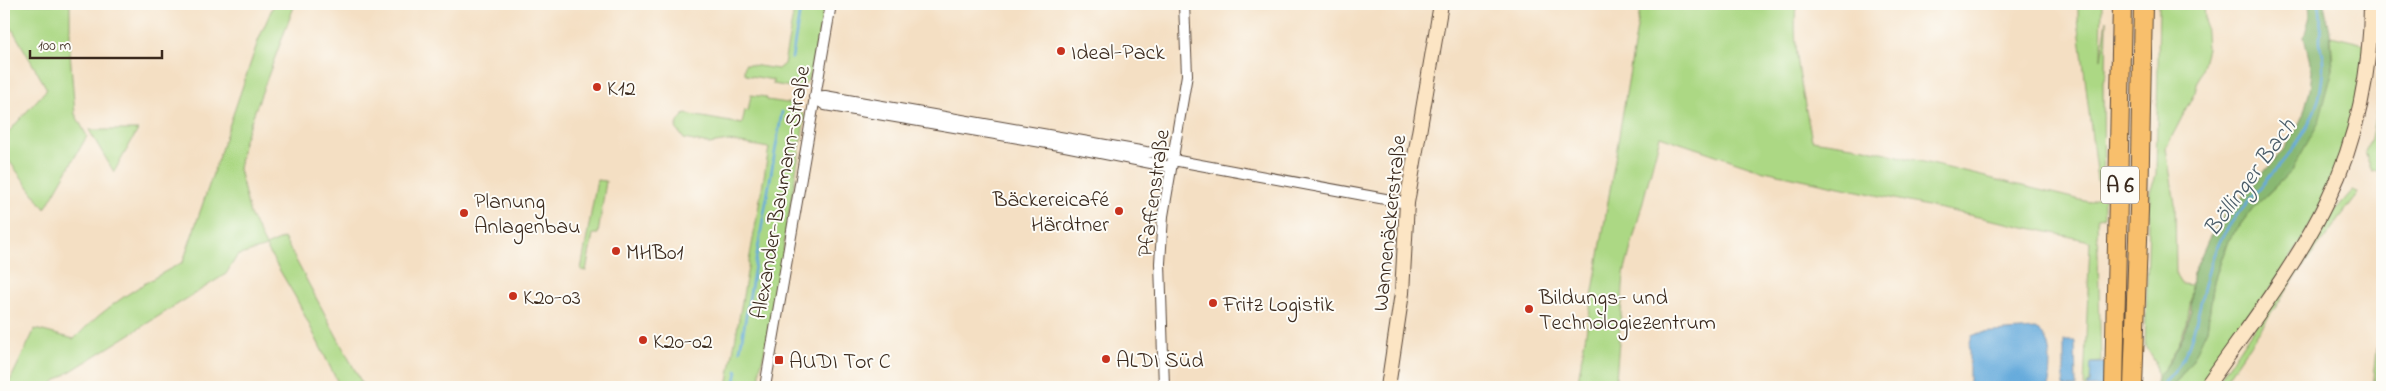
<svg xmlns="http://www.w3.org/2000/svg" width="2386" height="391" viewBox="0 0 2386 391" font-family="'Indie Flower',sans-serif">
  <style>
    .green { fill: #acd884; stroke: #748151 }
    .forest { fill: #89b872; stroke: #627148 }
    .water { fill: #66abdc; stroke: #506a7d }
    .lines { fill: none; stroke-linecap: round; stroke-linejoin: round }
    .stream { stroke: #66abdc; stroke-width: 2.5 }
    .street-casing { stroke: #574537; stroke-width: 12 }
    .secondary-casing { stroke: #574537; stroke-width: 16 }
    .highway-casing { stroke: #574537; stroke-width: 20 }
    .street { stroke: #fff; stroke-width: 10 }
    .secondary { stroke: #fce5c4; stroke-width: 14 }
    .highway { stroke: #f8bf6c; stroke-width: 18 }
    .poi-dot { fill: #c8321e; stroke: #fdfcf7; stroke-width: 2 }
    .labels { text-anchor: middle; stroke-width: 4; stroke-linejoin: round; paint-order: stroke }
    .shield { fill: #fdfcf7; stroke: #75695f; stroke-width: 1 }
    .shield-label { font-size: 21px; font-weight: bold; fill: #3b2a1e }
    .poi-label { font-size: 22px; fill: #3b2a1e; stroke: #fdfcf7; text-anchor: start }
    .street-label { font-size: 22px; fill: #3b2a1e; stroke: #fdfcf7 }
    .water-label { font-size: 24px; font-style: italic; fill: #4c5e6a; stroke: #fdfcf7 }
  </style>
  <rect width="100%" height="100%" fill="#fdfcf7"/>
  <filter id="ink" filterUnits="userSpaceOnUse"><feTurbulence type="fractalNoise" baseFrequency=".02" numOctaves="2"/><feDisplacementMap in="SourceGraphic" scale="10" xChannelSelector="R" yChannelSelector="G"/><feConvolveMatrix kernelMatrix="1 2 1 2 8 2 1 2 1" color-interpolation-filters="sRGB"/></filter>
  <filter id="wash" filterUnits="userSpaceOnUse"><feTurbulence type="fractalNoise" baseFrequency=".0096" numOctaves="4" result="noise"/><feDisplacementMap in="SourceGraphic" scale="20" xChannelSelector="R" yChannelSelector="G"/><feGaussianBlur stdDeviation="1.12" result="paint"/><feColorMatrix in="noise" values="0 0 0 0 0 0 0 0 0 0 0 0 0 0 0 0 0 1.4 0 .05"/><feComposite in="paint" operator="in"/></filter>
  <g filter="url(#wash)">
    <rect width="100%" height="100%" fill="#f4dfc3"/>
    <!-- green -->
    <path class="green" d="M4 4H70V52L75 114 87 136 45 209 4 154V137L47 89 4 15Z
      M274 4H295L244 140 239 169 250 214 266 246 284 238 364 387H340L296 298 266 247 237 256 226 274 55 381 50 387H7L35 329 74 339C105 306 143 283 183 262L258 41Z
      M795 4H825L811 71 807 82 796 88 773 84V80L746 75 744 71 745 64 778 69 784 64Z
      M1641 4H1796C1792 49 1803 95 1812 140L1865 148 2089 202 2099 197 2078 19V4H2102L2101 59 2107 20 2106 74 2103 82 2104 217 2097 218 2101 362 2092 363 2090 384H2087V387H2084L2090 241 1760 170 1660 136 1624 274 1616 380 1610 387H1577Z
      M2159 4H2204L2207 48 2195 92 2166 148 2175 204 2176 276 2181 284 2192 285C2190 321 2180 350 2157 378L2155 362 2145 345 2150 192 2156 176Z
      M2331 36 2365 44C2358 90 2351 137 2332 180 2302 253 2245 323 2200 387H2170L2176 383 2207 329 2214 281 2228 241 2252 209 2292 170 2333 69Z
      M2379 54H2382V170L2372 172 2365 152 2371 138 2377 107Z
      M751 95 766 97 767 100 794 104 805 117 771 325 760 369V387H727L769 148 729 141 709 144 684 139 676 128 679 120 685 114 742 124 745 110 748 111Z
      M89 130H138L114 172Z
      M597 180 606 181 598 234H593L586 271 581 270Z
      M2352 191 2358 193 2357 195 2305 264 2221 387H2214L2330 216Z
      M2382 303V387H2373Z"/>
    <!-- forest -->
    <path class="forest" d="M2309 4H2324L2330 32 2333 69 2319 122 2292 170 2252 209 2228 241 2214 281 2207 329 2193 359 2176 383 2170 387H2155L2157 378 2171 360 2184 334 2191 310 2192 276 2209 238 2225 214 2241 199 2283 150 2295 132 2303 115 2310 90 2312 71 2304 37 2310 16Z"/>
    <!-- water -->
    <path class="water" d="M2035 329C2055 338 2049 368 2049 387H1969V346L1972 336 1979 333Z
      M2064 341H2075L2076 387H2064Z
      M2091 363H2127L2126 382 2105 387H2087V384H2090Z"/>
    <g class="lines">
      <!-- stream -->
      <path class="stream" d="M792 58 801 4
        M740 350 782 112
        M734 387 737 371
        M2159 387C2202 355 2196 291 2217 247 2245 190 2300 161 2319 98 2321 88 2323 74 2323 64 2323 56 2320 49 2320 41 2320 29 2322 16 2319 4"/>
    </g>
  </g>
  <g filter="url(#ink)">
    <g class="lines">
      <defs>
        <path id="street" d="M814 97 825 105 1065 146 1171 167
          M814 97 825 96 1146 152 1174 154
          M1173 160 1407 203
          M765 387 831 4
          M1164 387 1160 263 1163 216 1187 75 1184 4"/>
        <path id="secondary" d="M1388 387 1402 293 1407 203 1441 4
          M2206 387C2248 327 2296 266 2328 199 2357 140 2371 70 2371 4"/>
        <path id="highway" d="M2114 387 2122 4
          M2133 387 2139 210 2143 4"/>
      </defs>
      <!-- street casing -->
      <use href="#street" class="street-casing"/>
      <!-- secondary casing -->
      <use href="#secondary" class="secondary-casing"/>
      <!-- highway casing -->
      <use href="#highway" class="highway-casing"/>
      <!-- street -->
      <use href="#street" class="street"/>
      <!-- secondary -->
      <use href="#secondary" class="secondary"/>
      <!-- highway -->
      <use href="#highway" class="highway"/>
    </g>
  </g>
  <!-- markers -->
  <g class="poi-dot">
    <circle cx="1061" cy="51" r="5"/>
    <circle cx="597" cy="87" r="5"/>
    <circle cx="1119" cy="211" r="5"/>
    <circle cx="464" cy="213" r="5"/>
    <circle cx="616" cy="251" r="5"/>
    <circle cx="513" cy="296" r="5"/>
    <circle cx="1213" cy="303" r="5"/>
    <circle cx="1529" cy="309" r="5"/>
    <circle cx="643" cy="340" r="5"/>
    <circle cx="1106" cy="359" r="5"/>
    <rect x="774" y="355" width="10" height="10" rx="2.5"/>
  </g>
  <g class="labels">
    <!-- shield labels -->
    <rect class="shield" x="2101" y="166.5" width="38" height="37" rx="4"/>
    <g class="shield-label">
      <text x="2120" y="192">A 6</text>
    </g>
    <!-- poi labels -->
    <g class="poi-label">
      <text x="1071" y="59">Ideal-Pack</text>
      <text x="607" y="95">K12</text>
      <text x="1109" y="206" text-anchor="end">Bäckereicafé<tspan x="1109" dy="25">Härdtner</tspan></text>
      <text x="474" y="208">Planung<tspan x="474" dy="25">Anlagenbau</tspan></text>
      <text x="626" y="259">MHB01</text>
      <text x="523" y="304">K20-03</text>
      <text x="1539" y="304">Bildungs- und<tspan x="1539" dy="25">Technologiezentrum</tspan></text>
      <text x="1223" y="311">Fritz Logistik</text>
      <text x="653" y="348">K20-02</text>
      <text x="1116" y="367">ALDI Süd</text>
      <text x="789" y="368">AUDI Tor C</text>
    </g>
    <!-- street labels -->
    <g class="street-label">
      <text transform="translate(779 192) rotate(-80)" y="8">Alexander-Baumann-Straße</text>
      <text transform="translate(1152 193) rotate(-82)" y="8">Pfaffenstraße</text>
      <text transform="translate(1388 223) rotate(-84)" y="8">Wannenäckerstraße</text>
    </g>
    <!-- water labels -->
    <g class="water-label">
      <text transform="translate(2249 177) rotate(-54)" y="8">Böllinger Bach</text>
    </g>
  </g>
  <!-- margin -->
  <rect width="2386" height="391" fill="none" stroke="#fdfcf7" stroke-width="20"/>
  <!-- scale -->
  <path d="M30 50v8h132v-8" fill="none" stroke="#3b2a1e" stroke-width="2.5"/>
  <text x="38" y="50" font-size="15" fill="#3b2a1e" stroke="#fdfcf7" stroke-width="4" paint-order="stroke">100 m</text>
</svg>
